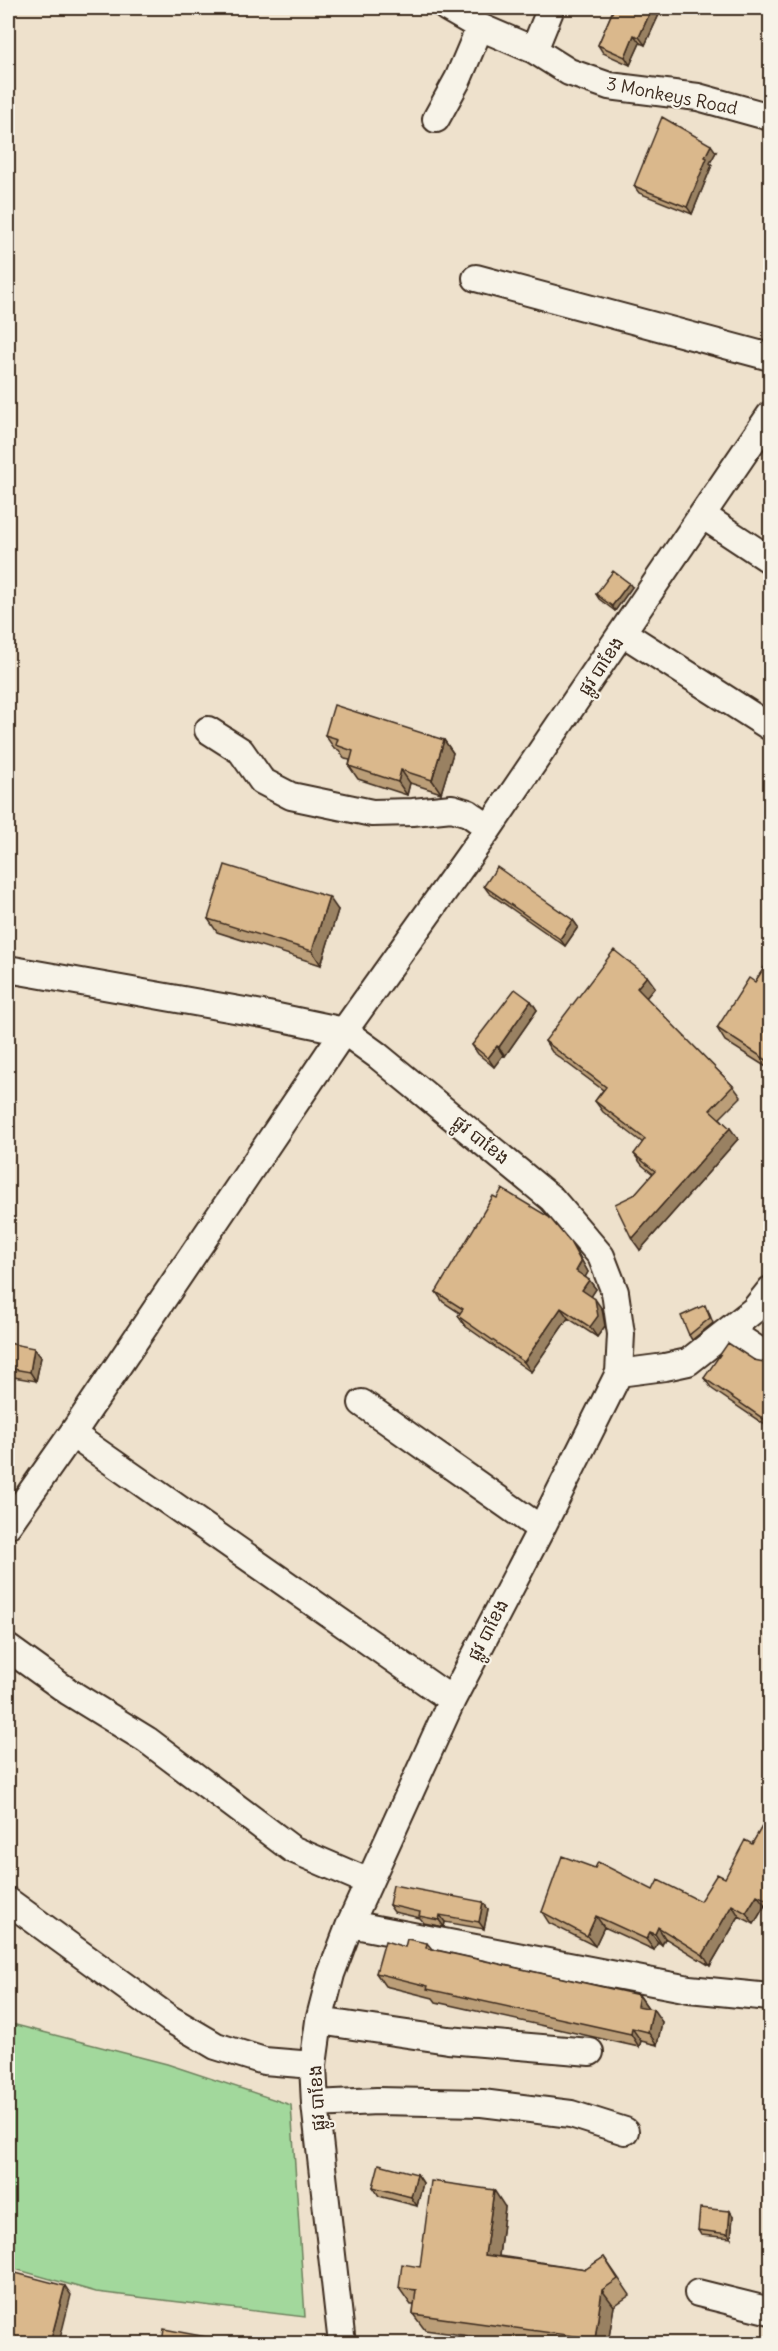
<svg xmlns="http://www.w3.org/2000/svg" width="778" height="2351" viewBox="0 0 778 2351" font-family="Delius,'Noto Sans Khmer',sans-serif">
  <style>
    .garden { fill: #a2d89c; stroke: #6e815d; stroke-width: 1.5 }
    .lines { fill: none; stroke-linecap: round; stroke-linejoin: round }
    .minor-casing { stroke: #3b2a1e; stroke-width: 30 }
    .minor { stroke: #f7f3e8; stroke-width: 26 }
    .wall { fill: #bb9e78; stroke: #3b2a1e; stroke-width: 1.5 }
    .shaded-wall { fill: #998162; stroke: #3b2a1e; stroke-width: 1.5 }
    .building { fill: #dab88c; stroke: #3b2a1e; stroke-width: 1.5 }
    .labels { text-anchor: middle; stroke-width: 4.5; stroke-linejoin: round; paint-order: stroke }
    .street-label { font-size: 18px; fill: #3b2a1e; stroke: #f7f3e8 }
  </style>
  <rect width="100%" height="100%" fill="#eee1cc"/>
  <filter id="ink" filterUnits="userSpaceOnUse"><feTurbulence type="fractalNoise" baseFrequency=".0167" numOctaves="2"/><feDisplacementMap in="SourceGraphic" scale="12" xChannelSelector="R" yChannelSelector="G"/><feConvolveMatrix kernelMatrix="1 2 1 2 8 2 1 2 1" color-interpolation-filters="sRGB"/></filter>
  <g filter="url(#ink)">
    <!-- garden -->
    <path class="garden" d="M8 2023 167 2064 291 2105 305 2317 96 2292 8 2267Z"/>
    <g class="lines">
      <defs>
        <path id="minor" d="M447 8 480 27 534 50 569 72 609 86 698 97 770 117
          M534 50 551 8
          M436 119 458 79 480 27
          M476 278 770 357
          M702 515 770 560
          M623 633 770 727
          M208 730 241 751 262 781 291 796 372 813 413 812 452 808 468 813 489 828
          M8 969 268 1015 344 1031 377 1055 552 1199 601 1256 615 1292 621 1334 619 1373 541 1529 452 1700 350 1924 331 1974 319 2021 313 2065 315 2104 342 2344
          M729 1331 770 1358
          M619 1373 665 1367 688 1362 754 1310 770 1290
          M362 1403 541 1529
          M72 1434 452 1700
          M8 1525 72 1434 344 1031 489 828 770 415
          M8 1648 69 1692 147 1740 292 1849 369 1882
          M8 1901 170 2019 216 2046 264 2061 313 2065
          M350 1924 689 1989 770 1997
          M319 2021 448 2040 590 2052
          M315 2104 377 2101 482 2103 571 2114 625 2131
          M698 2293 770 2311"/>
      </defs>
      <!-- minor casing -->
      <use href="#minor" class="minor-casing"/>
      <!-- minor -->
      <use href="#minor" class="minor"/>
    </g>
    <!-- wall -->
    <path class="wall" d="M614 8H662L645 45 640 43 630 65 603 53 598 45Z
      M716 152 710 163 712 165 692 214 639 193 634 186Z
      M632 587 615 611 599 599 596 594Z
      M325 735 444 740 453 753 441 793 410 783 407 795 358 779 349 766 350 760 345 759 339 750 334 748Z
      M484 886 573 920 578 927 565 946 489 893Z
      M338 910 321 965 217 932 208 919Z
      M771 957V1070L725 1041 717 1028 755 982Z
      M655 987 646 998 733 1086 741 1097 720 1118 738 1139 640 1250 634 1195 653 1174 642 1165 634 1154 643 1143 603 1112 595 1101 603 1090 552 1052 545 1041Z
      M531 1001 537 1010 505 1056 503 1055 494 1067 478 1054 472 1045Z
      M577 1252 588 1272 585 1277 589 1280 596 1289 591 1296 602 1309 605 1326 597 1337 568 1318 531 1372 465 1326 458 1316 460 1313 443 1302 436 1292Z
      M708 1310 713 1323 692 1340 689 1335Z
      M8 1343 41 1357 36 1381 8 1376Z
      M754 1360 771 1367V1429L712 1389 704 1378Z
      M771 1811V1908L765 1905 754 1924 739 1916 710 1966 665 1938 662 1945 658 1942 654 1950 604 1927 595 1946 549 1923 542 1912 653 1890 700 1901 725 1878 752 1844Z
      M389 1905 488 1909 484 1929 445 1922 444 1927 424 1923 420 1918 394 1912Z
      M427 1943 432 1949 639 1995 648 2008 662 2022 657 2045 641 2041 639 2047 436 2002 433 1998 385 1986 376 1973 405 1947Z
      M417 2174 423 2183 417 2206 379 2196 373 2187Z
      M505 2207 499 2256 586 2269 604 2257 630 2295 614 2306 608 2343H521L425 2330 413 2314 414 2305H411L399 2288 420 2267Z
      M733 2216 731 2238 701 2235 698 2230Z"/>
    <!-- shaded-wall -->
    <path class="shaded-wall" d="M652 8H662L645 45 639 37Z
      M634 35 640 43 630 65 625 57Z
      M711 145 716 152 710 163 712 165 692 214 687 207 705 157Z
      M629 583 632 587 615 611 612 606Z
      M444 740 453 753 441 793 432 780Z
      M401 770 410 783 407 795 398 782Z
      M329 897 338 910 321 965 312 951Z
      M573 920 578 927 565 946 560 939Z
      M647 976 655 987 645 999 637 988Z
      M531 1001 537 1010 505 1056 499 1047Z
      M497 1046 503 1055 494 1067 488 1058Z
      M730 1128 738 1139 640 1250 632 1239Z
      M570 1242 577 1252 588 1272 583 1281 576 1271Z
      M589 1280 596 1289 589 1300 582 1290Z
      M595 1299 602 1309 605 1326 597 1337 590 1327Z
      M561 1308 568 1318 531 1372 524 1362Z
      M34 1348 41 1357 36 1381 30 1372Z
      M757 1895 765 1905 754 1924 746 1913Z
      M483 1902 488 1909 484 1929 479 1922Z
      M732 1905 739 1916 710 1966 703 1955Z
      M440 1915 445 1922 444 1927 439 1920Z
      M596 1916 604 1927 595 1946 587 1936Z
      M658 1927 665 1938 662 1945 655 1934Z
      M650 1932 658 1942 654 1950 646 1939Z
      M639 1995 648 2008 645 2018 637 2006Z
      M653 2009 662 2022 657 2045 648 2032Z
      M632 2028 641 2041 639 2047 631 2034Z
      M417 2174 423 2183 417 2206 411 2197Z
      M494 2190 505 2207 497 2271 485 2255Z
      M730 2211 733 2216 731 2238 728 2234Z
      M10 2266 16 2275 8 2271Z
      M65 2286 71 2295 59 2343H50Z
      M602 2290 614 2306 608 2343H598L595 2339Z"/>
    <!-- building -->
    <path class="building" d="M614 8H652L639 37 634 35 625 57 598 45Z
      M662 117 711 145 705 157 707 158 687 207 634 186Z
      M613 571 629 583 612 606 596 594Z
      M334 705 444 740 432 780 401 770 398 782 349 766 353 751 336 745 338 739 325 735Z
      M225 865 329 897 312 951 208 919Z
      M497 867 573 920 560 939 484 886Z
      M614 950 647 976 637 988 733 1086 710 1110 730 1128 632 1239 615 1204 634 1195 655 1171 634 1154 645 1139 595 1101 606 1087 545 1041Z
      M771 957V1063L717 1028 749 978 755 982Z
      M515 989 531 1001 499 1047 497 1046 488 1058 472 1045Z
      M502 1189 549 1217 570 1242 581 1262 576 1271 589 1280 582 1290 595 1299 598 1316 590 1327 561 1308 524 1362 458 1316 463 1309 436 1292 493 1196 497 1198Z
      M705 1305 710 1318 689 1335 681 1316Z
      M8 1343 34 1348 30 1372 8 1368Z
      M728 1343 754 1360 764 1362 771 1367V1424L704 1378Z
      M771 1811V1902L757 1895 746 1913 732 1905 703 1955 658 1927 655 1934 650 1932 646 1939 596 1916 587 1936 542 1912 562 1856 595 1868 598 1862 653 1890 658 1880 700 1901 717 1874 725 1878 745 1840 752 1844Z
      M393 1885 483 1902 479 1922 440 1915 439 1920 419 1916 420 1912 389 1905Z
      M407 1939 427 1943 426 1948 639 1995 637 2006 653 2009 648 2032 632 2028 631 2034 427 1989 428 1986 376 1973 385 1941 405 1947Z
      M379 2164 417 2174 411 2197 373 2187Z
      M431 2181 494 2190 485 2255 586 2269 604 2257 618 2279 602 2290 595 2339 413 2314 416 2290 399 2288 402 2264 420 2267Z
      M700 2208 730 2211 728 2234 698 2230Z
      M8 2266H10L8 2271 65 2286 50 2343H8Z
      M164 2329 238 2343H162Z"/>
  </g>
  <g class="labels">
    <!-- street labels -->
    <g class="street-label">
      <text transform="translate(672 96) rotate(11)" y="6">3 Monkeys Road</text>
      <text transform="translate(601 666) rotate(-56)" y="6">ផ្លូវ បាខែង</text>
      <text transform="translate(481 1140) rotate(39)" y="6">ផ្លូវ បាខែង</text>
      <text transform="translate(488 1630) rotate(-62)" y="6">ផ្លូវ បាខែង</text>
      <text transform="translate(317 2098) rotate(-93)" y="6">ផ្លូវ បាខែង</text>
    </g>
  </g>
  <!-- margin -->
  <rect width="778" height="2351" fill="none" stroke="#f7f3e8" stroke-width="30"/>
  <rect x="15" y="15" width="748" height="2321" fill="none" stroke="#3b2a1e" stroke-width="2" filter="url(#ink)"/>
</svg>
